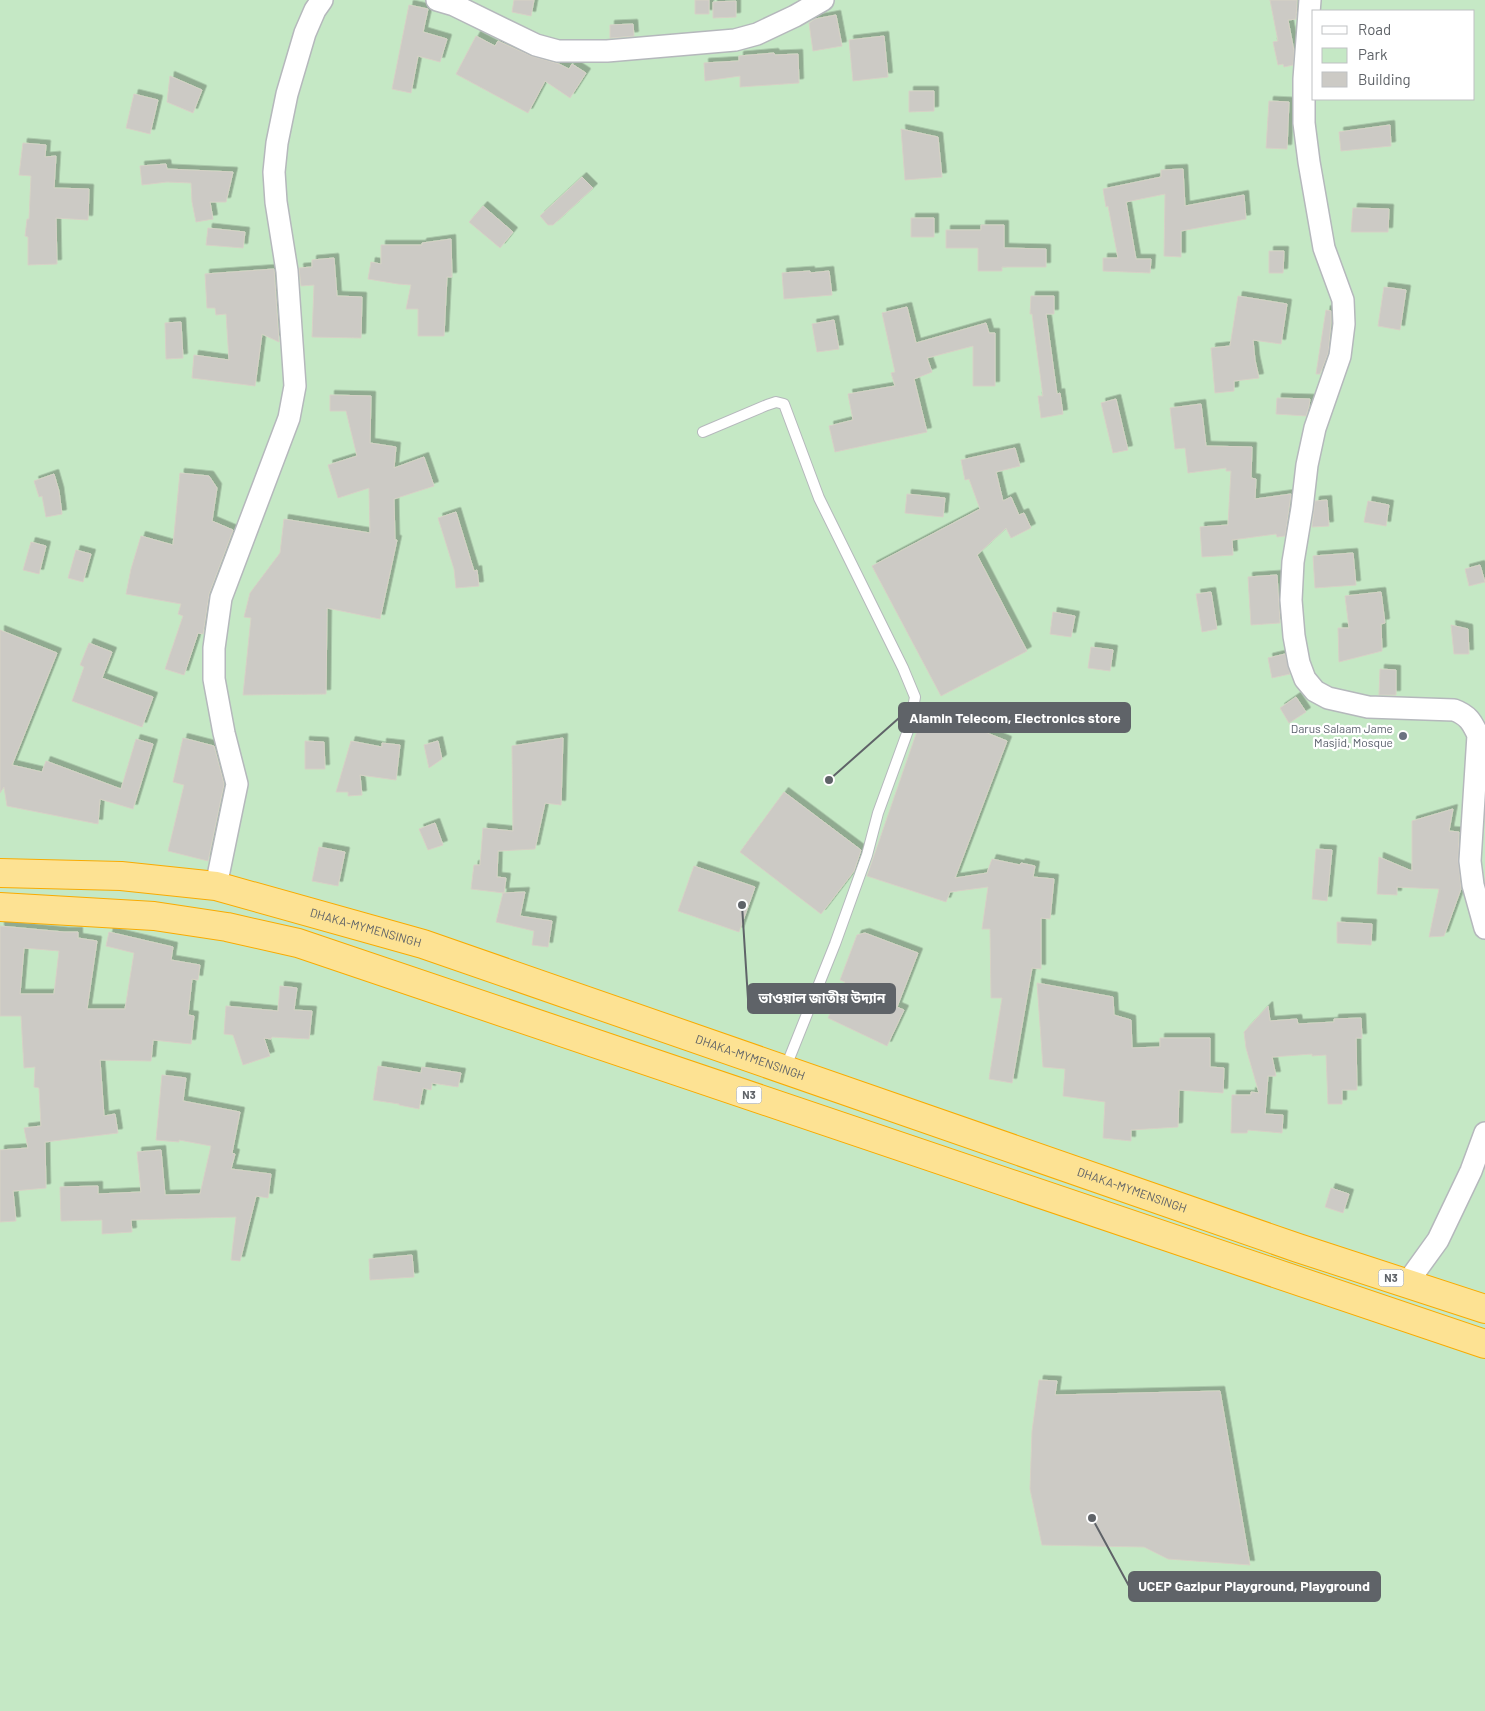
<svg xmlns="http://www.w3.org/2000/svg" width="1485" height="1711" viewBox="0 0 1485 1711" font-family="Barlow,'Noto Sans Bengali',sans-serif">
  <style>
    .green { fill: #c5e8c5; fill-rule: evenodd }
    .building { fill: #cccac5; stroke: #d6d1c6; fill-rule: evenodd; filter: url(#shadow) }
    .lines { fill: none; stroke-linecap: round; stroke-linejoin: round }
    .lane-casing { stroke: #b5b8bc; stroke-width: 12 }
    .street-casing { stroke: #b5b8bc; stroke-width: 24 }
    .highway-casing { stroke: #f9ab00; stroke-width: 30 }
    .lane { stroke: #fff; stroke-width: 10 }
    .street { stroke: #fff; stroke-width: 21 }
    .highway { stroke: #fde293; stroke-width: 28 }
    .worship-dot { fill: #6b7280; stroke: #fff; stroke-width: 2 }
    .labels { text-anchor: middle; stroke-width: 4.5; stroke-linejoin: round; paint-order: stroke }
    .shield { fill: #fff; stroke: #8f9295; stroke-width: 1 }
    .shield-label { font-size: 11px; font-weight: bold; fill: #5f6368 }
    .worship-label { font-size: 12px; fill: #5b616d; stroke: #fff; text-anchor: end }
    .street-label { font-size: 12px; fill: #5f6368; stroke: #fff }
    .leader { fill: none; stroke: #5f6368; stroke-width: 2 }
    .callout-dot { fill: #5f6368; stroke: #fff; stroke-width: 2 }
    .callout { fill: #5f6368; stroke: #5f6368; stroke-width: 2 }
    .callout-label { font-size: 14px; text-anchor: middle; font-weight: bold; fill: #fff }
  </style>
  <defs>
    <filter id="shadow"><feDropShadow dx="4.5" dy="-4.5" stdDeviation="0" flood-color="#0004"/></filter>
  </defs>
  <rect width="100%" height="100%" fill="#f1efe8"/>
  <!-- green -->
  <path class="green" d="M0 0H1485V1711H0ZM1314 11H1474V99H1314Z"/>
  <!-- building -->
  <path class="building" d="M514 0H534L531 16 512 12Z
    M695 0H709V14H695Z
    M1270 0H1297L1296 19 1288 20 1294 51 1293 65 1284 67 1283 64 1278 65 1273 42 1278 41Z
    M736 1V17L713 18V2Z
    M409 5 428 9 423 32 447 39 440 62 418 56 411 93 392 89Z
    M836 15 842 46 813 51 809 23 815 19Z
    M633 24 634 36 610 38V25Z
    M476 36 495 46 498 41 531 56 559 64 569 69 572 64 586 73 570 98 545 81 528 113 456 74Z
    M884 36 888 77 853 81 849 40Z
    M774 53 775 55 798 54 799 83 740 87V76L705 81 704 63 739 61V56Z
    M170 76 202 90 193 113 167 102Z
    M909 91H934V111L909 112Z
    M134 94 158 100 150 134 126 128Z
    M1269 101 1289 102 1287 149 1266 148Z
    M1390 125 1391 146 1341 151 1339 132Z
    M901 129 938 137 942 177 905 180Z
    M23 143 46 145 45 157 56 156 54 188 89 189 88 220 56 218 57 264 28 265V237L25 236 27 219H29L31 176 19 175Z
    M166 164 167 169 233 172 226 202H210L213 219 196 222 192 202 191 183 167 182 142 185 140 166Z
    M1183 169 1185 206 1244 195 1246 219 1181 231V257L1164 256 1165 194 1126 202 1136 259H1151L1150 273 1103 271V258H1118L1108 206 1106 207 1103 189 1161 177V170Z
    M582 177 593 188 553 225H548L540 216Z
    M483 206 513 232 500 248 469 222Z
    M1353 208 1389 209 1388 232H1351Z
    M911 218H934V237H911Z
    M981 225H1004V248L1046 249V267H1002V271H978V248H946V230H981Z
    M208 228 245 232 243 248 206 245Z
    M451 239 452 277H447L444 336H418V309H406L411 285 398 284 368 279 371 262 381 264V245H422V243Z
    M1269 251H1284L1283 273H1269Z
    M334 258 337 296 362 297 361 338 312 337 314 285 301 286 299 268 312 267V260Z
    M274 269 279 342 262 334 255 386 192 378 194 355 229 360 226 314 216 315 215 308H207L205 274Z
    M810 271V273L829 271 832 295 784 299 782 273Z
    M1384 287 1406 290 1400 330 1378 326Z
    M1031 296H1054V314H1046L1057 394 1060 393 1063 414 1041 418 1038 396H1043L1032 314H1030Z
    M1238 296 1287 304 1281 344 1253 340 1255 360 1259 378 1234 381V391L1215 393 1211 348 1230 346Z
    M907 307 916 343 986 323 989 333H995V386H973V346L927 358 932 372 914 379 927 432 835 452 829 426 853 420 848 394 895 386 891 373 895 372 882 313Z
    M1326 310 1331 311V323L1328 353 1320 374H1316Z
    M834 320 839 349 817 352 812 324Z
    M181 322 183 358 166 359 165 323Z
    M330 395 371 396 370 443 396 447 394 468 424 457 434 486 394 499 395 540H397L380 619 327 608 326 694 243 695 251 618 244 617 250 593 280 553 284 519 370 533 369 488 338 498 328 465 357 456 346 411H330Z
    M1277 398 1310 399 1309 406 1306 416 1276 414Z
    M1116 399 1128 450 1113 453 1101 403Z
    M1201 404 1206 446 1252 447 1251 478 1256 479 1255 499 1291 494 1285 536 1277 537 1276 534 1232 540 1233 555 1202 557 1200 527 1228 525 1231 471H1226V468L1188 473 1185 448 1175 449 1170 408Z
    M1015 448 1020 466 996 472 1003 501 1011 497 1019 515 1024 513 1031 528 1011 538 1006 528 977 555 1027 651 941 696 872 566 980 509 969 479 965 480 961 460Z
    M180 473 209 476 217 488 212 521 233 530 209 594 203 634 198 633 184 675 165 669 183 616 178 614 181 604 126 594 131 569 141 536 173 545Z
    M54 474 59 491 62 514 46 517 42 496 39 497 34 481Z
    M907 494 945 498 943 517 905 513Z
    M1327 500 1329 526 1312 527 1315 501Z
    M1368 501 1389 505 1386 526 1364 522Z
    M456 512 474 571 477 570 479 586 456 588 454 569 438 518Z
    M31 542 46 546 39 574 23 570Z
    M76 550 91 554 83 582 68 578Z
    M1353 553 1356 585 1315 588 1313 556Z
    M1480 565 1485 582 1469 586 1465 569Z
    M1277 575 1280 623 1251 625 1248 577Z
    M1211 592 1217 629 1202 632 1196 594Z
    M1381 592 1385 623 1381 624 1382 651 1339 662 1338 628H1349L1345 596Z
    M1053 612 1075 616 1071 637 1050 634Z
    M1451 625 1468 629 1469 654H1454Z
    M0 630 57 653 12 765 42 772 46 761 121 789 136 739 153 744 133 809 100 799 98 824 7 806 4 787 0 793Z
    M89 643 112 652 102 678 153 697 142 727 72 701 84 667 80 665Z
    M1091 647 1113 650 1110 671 1088 668Z
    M1285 654 1290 674 1272 678 1268 658Z
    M1380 669 1396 670V695H1379Z
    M1296 697 1306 712 1289 723 1280 708Z
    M925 708 1007 741 955 878 987 873 992 859 1020 865 1021 863 1035 866 1033 877 1054 879 1050 919 1041 918V969L1032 968 1012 1083 989 1079 1002 998H991L990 929H982L988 887 950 892 946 902 867 876Z
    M183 738 214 746 224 784 208 861 168 851 184 785 173 782Z
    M563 738 561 805 545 803 535 849 498 851 497 877 506 878 504 893 471 889 474 865H480L483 828 513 831 512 746Z
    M305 741 324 742 325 769H305Z
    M351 741 382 747V743L400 745 396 780 360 775 362 795 348 796V792H336Z
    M438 741 442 759 429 768 424 745Z
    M784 792 861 850 854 871 821 914 740 852Z
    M1453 809 1449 831 1459 832 1458 860 1461 889 1444 936 1429 937 1439 889 1397 887V895L1377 894 1379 857 1412 871V821Z
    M435 823 443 845 428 850 419 829Z
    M319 847 345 852 338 886 312 881Z
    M1316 849 1332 850 1327 901 1312 899Z
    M694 866 755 887 739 932 678 911Z
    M525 892 520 916 552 921 548 947 532 945 534 931 496 922 503 893Z
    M1337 922 1372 924 1371 945 1337 943Z
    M0 926 64 932H78V938L97 941 87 1009H125L134 953 106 946 109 932 173 947 171 960 200 965 198 980 192 979 188 1015 194 1016 191 1044 153 1040 151 1061 100 1060 104 1116 115 1114 118 1133 45 1142 46 1188 13 1191 16 1221 0 1222V1150L28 1148 24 1128 41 1126 39 1088 34 1087 35 1067 24 1068 21 1016H0ZM24 948 59 951 54 994H20Z
    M865 933 918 953 897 1007 904 1010 887 1046 828 1018 845 982 840 980 857 935Z
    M1037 983 1113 997 1114 1015 1131 1020 1132 1048 1160 1047V1038H1210V1067L1224 1068 1223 1093 1179 1090 1178 1127 1131 1130V1141L1103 1138 1105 1102 1063 1096 1065 1069 1043 1067Z
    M280 986 297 988 294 1010 312 1011 309 1039 272 1037 271 1039 264 1038 270 1056 243 1065 233 1035 224 1034 226 1006 278 1011Z
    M1268 1006 1270 1021 1297 1019 1298 1024 1334 1022V1019L1361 1018 1362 1038H1356L1357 1090H1342V1104H1328L1326 1055 1312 1056V1054L1272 1057 1276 1076H1268L1265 1114 1283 1115 1282 1133 1248 1130 1247 1133H1231L1232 1095H1251V1092L1259 1093 1246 1048 1244 1032Z
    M378 1066 421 1073 422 1067 461 1073 458 1087 432 1083 431 1090 423 1088 419 1109 399 1105V1104L373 1100Z
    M162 1075 186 1078 183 1101 240 1112 232 1153 235 1154 231 1169 271 1174 268 1198 256 1196 240 1261 231 1260 236 1217 131 1220 132 1232 102 1234V1220L61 1221 60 1187 98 1186V1194L141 1192 137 1152 161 1150 165 1195 200 1194 211 1146 179 1140V1142L156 1140Z
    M1331 1188 1349 1194 1343 1213 1325 1207Z
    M412 1255 414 1277 370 1280 369 1259Z
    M1039 1380 1057 1381 1055 1395 1220 1391 1250 1565 1168 1559 1144 1547 1042 1545 1030 1489 1032 1431Z"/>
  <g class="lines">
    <defs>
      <path id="lane" d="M703 432 767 405 776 402 784 404 819 498 903 668 915 697 910 725 878 813 867 855 835 944 785 1069"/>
      <path id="street" d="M437 0 454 5 536 45 558 51H607L735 40 757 34 795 16 823 0
        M1310 0 1304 79V123L1309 162 1324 248 1343 300 1344 324 1340 356 1315 428 1307 465 1302 508 1293 562 1291 600 1294 636 1299 663 1305 679 1315 691 1328 698 1368 707 1454 710C1468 715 1472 722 1478 735L1470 861 1473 885 1485 928
        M216 886 237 784 224 733 214 679V648L221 598 289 418 295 386 287 271 276 202 274 172 277 143 287 94 305 33 315 10 322 0
        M1407 1283 1438 1240 1471 1171 1485 1133"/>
      <g id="highway">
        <path id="s1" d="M0 873 121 876 216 886 423 944 1298 1248 1485 1309"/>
        <path d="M0 907 154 916 227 927 298 943 1485 1344"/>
      </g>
    </defs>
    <!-- lane casing -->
    <use href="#lane" class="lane-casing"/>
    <!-- street casing -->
    <use href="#street" class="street-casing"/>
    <!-- highway casing -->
    <use href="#highway" class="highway-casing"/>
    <!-- lane -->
    <use href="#lane" class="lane"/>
    <!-- street -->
    <use href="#street" class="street"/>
    <!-- highway -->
    <use href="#highway" class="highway"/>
  </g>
  <!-- markers -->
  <circle class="worship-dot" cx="1403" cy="736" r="5"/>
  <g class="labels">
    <!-- shield labels -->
    <g class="shield">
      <rect x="736.5" y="1086.5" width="25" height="17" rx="4"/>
      <rect x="1378.5" y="1269.5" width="25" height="17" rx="4"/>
    </g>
    <g class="shield-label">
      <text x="749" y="1099">N3</text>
      <text x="1391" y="1282">N3</text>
    </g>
    <!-- worship labels -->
    <g class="worship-label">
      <text x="1393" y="733">Darus Salaam Jame<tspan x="1393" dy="14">Masjid, Mosque</tspan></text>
    </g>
    <!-- street labels -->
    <g class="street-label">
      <text dy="4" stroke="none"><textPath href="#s1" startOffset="372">DHAKA-MYMENSINGH</textPath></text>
      <text dy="4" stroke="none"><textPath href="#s1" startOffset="778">DHAKA-MYMENSINGH</textPath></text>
      <text dy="4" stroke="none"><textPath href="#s1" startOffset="1182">DHAKA-MYMENSINGH</textPath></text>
    </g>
  </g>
  <!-- callouts -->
  <path class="leader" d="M829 780L899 718M742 905L748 999M1092 1518L1129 1586"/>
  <g class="callout-dot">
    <circle cx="829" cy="780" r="5"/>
    <circle cx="742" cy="905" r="5"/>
    <circle cx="1092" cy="1518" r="5"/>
  </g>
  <g class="callout">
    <rect x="899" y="703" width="231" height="29" rx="5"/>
    <rect x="748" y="984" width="147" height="29" rx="5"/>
    <rect x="1129" y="1572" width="251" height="29" rx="5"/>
  </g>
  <g class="callout-label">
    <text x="1015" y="723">Alamin Telecom, Electronics store</text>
    <text x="822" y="1003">ভাওয়াল জাতীয় উদ্যান</text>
    <text x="1254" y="1591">UCEP Gazipur Playground, Playground</text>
  </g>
  <!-- legend -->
  <rect x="1312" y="10" width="162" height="90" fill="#ffffff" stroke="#bfc1c3"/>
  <rect x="1322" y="26" width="25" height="8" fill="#ffffff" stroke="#bfc1c3"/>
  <text x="1358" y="35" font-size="15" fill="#5f6368">Road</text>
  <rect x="1322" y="48" width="25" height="15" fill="#c5e8c5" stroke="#bfc1c3"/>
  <text x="1358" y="60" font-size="15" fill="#5f6368">Park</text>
  <rect x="1322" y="72" width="25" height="15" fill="#cccac5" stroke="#bfc1c3"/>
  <text x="1358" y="85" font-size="15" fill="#5f6368">Building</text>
</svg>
